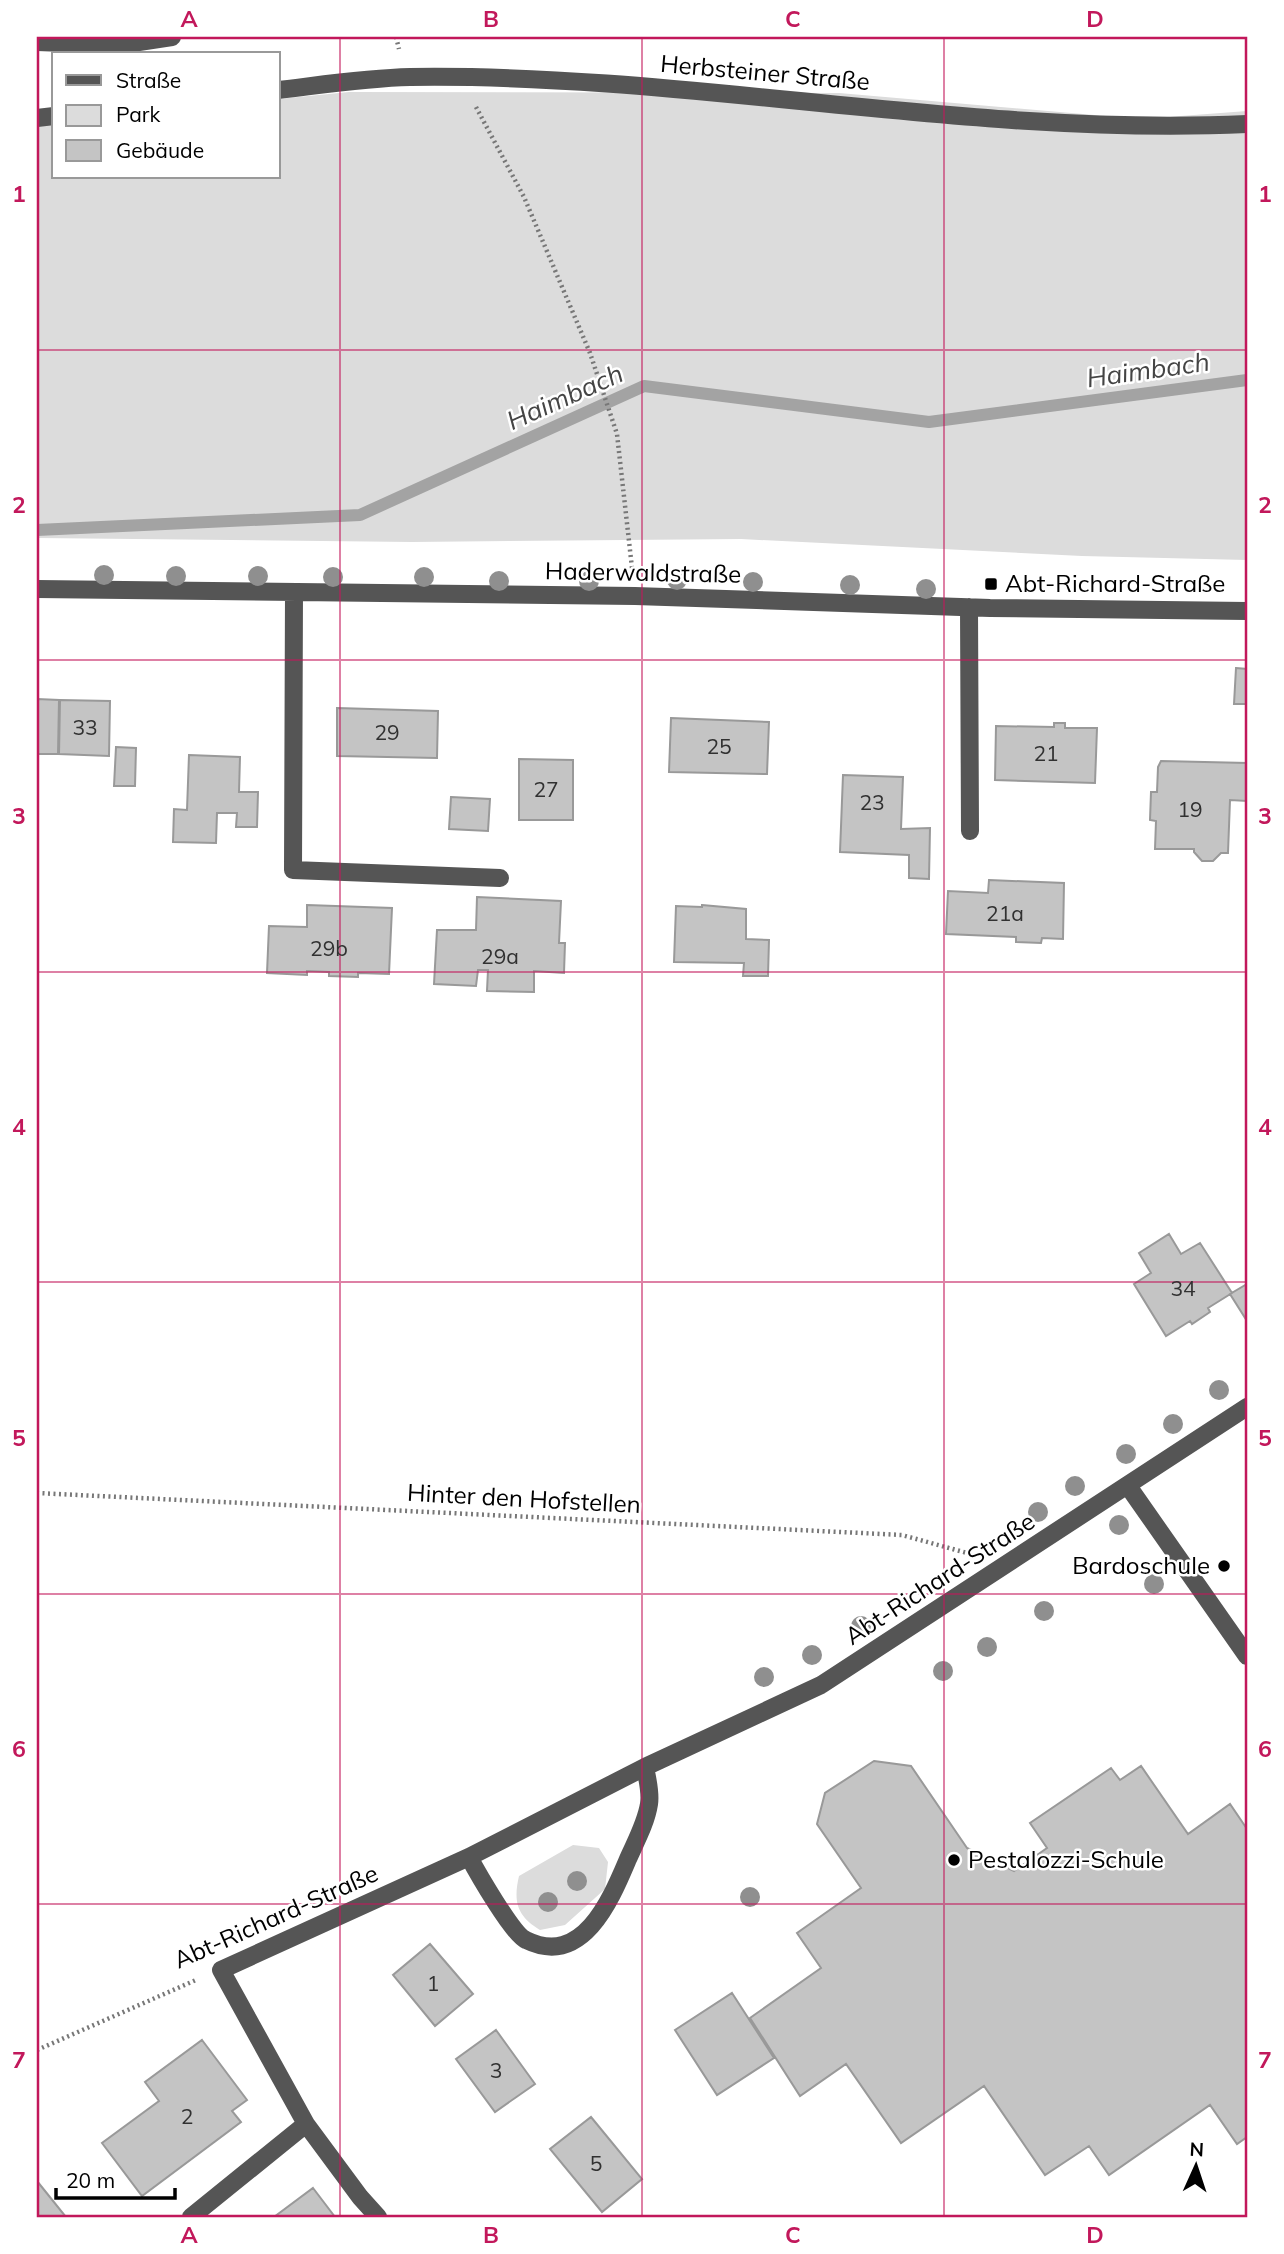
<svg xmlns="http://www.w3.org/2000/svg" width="1284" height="2254" viewBox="0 0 1284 2254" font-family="Mulish,sans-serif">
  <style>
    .green { fill: #dcdcdc }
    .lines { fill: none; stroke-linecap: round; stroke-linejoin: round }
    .stream { stroke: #a3a3a3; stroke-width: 12 }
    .building { fill: #c4c4c4; stroke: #999; stroke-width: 2 }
    .path { stroke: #777; stroke-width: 4.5; stroke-dasharray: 2 3.5; stroke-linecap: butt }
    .minor { stroke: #555; stroke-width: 18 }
    .tree { fill: #8f8f8f }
    .grid { fill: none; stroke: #c2185b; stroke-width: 2; stroke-opacity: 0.55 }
    .poi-dot { fill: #000; stroke: #fff; stroke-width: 2.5 }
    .labels { text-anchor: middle; stroke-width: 5; stroke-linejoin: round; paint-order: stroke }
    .number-label { font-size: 21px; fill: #313131 }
    .street-label { font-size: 24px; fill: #000; stroke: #fff }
    .poi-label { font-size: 24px; fill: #000; stroke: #fff; text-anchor: start }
    .water-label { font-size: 26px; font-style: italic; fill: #444; stroke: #fff }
    .neatline { fill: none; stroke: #c2185b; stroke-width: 2.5 }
    .grid-label { font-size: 23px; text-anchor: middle; font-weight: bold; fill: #c2185b }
  </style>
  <rect width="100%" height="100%" fill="#fff"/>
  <!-- green -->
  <path class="green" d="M349 92 839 93 1141 119 1247 111V560L1082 556 741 539 412 542 37 538V122L54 120V177H278V99Z
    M573 1845 599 1848 608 1862 605 1889 565 1925 540 1930C517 1916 513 1902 519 1876Z"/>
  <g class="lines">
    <!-- stream -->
    <path class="stream" d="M37 530 360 515 644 386 929 422 1247 380"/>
  </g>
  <!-- building -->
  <path class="building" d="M1236 668 1247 669V704H1234Z
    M37 699 59 700 58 754H37Z
    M60 700 110 701 109 756 59 754Z
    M337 708 438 711 437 758 337 756Z
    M671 718 769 722 767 774 669 772Z
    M1054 723H1065V728H1097L1095 783 995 780 996 726 1054 727Z
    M116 747 136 748 135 786H114Z
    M189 755 240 757 239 792H258L257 827H236L237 813H217L216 843 173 842 174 809 187 810Z
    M519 759 573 760V820H519Z
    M1161 761 1247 763V801L1230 800 1228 853H1221L1213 861H1202L1194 852V849H1155L1156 821 1150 820 1151 792H1157L1158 767Z
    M843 775 903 777 901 829 930 828 929 879 909 878V855L840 852Z
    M451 797 490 799 488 831 449 829Z
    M989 880 1064 883 1063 939 1042 938 1041 943 1016 942V937L946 934 948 891 988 893Z
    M477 897 561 901 559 943H565L564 973 534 971V992L487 991 488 970H478L476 986 434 984 437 930H476Z
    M307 905 392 908 389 974 358 973V977L329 976V972L307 971V975L267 973 269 926 307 927Z
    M702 905 746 909V939L769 940 768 976H743L744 963 674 962 676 906 702 907Z
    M1169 1234 1181 1254 1200 1243 1232 1293 1208 1308 1210 1312 1192 1324 1190 1321 1166 1336 1134 1284 1151 1273 1139 1253Z
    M1247 1284V1321L1230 1294Z
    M874 1761 911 1766 967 1848 1014 1871 1047 1848 1030 1823 1111 1768 1120 1780 1141 1766 1188 1834 1230 1804 1247 1829V2137L1237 2144 1210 2105 1109 2175 1089 2146 1045 2175 984 2086 901 2143 846 2064 800 2096 750 2018 821 1968 797 1933 861 1888 817 1824 825 1793Z
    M430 1944 473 1994 435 2026 393 1975Z
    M732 1993 774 2058 717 2095 675 2030Z
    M496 2030 535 2084 495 2112 456 2059Z
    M202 2040 247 2100 232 2111 241 2122 142 2196 102 2143 159 2101 145 2082Z
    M591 2117 642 2179 602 2212 550 2149Z
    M37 2181 66 2217H37Z
    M313 2188 335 2217H274Z"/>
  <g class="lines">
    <!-- path -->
    <path class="path" d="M396 37 399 49
      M476 107 524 197 590 353 617 434 632 568
      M37 1493 902 1535 967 1553
      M37 2050 196 1980"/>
    <!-- minor -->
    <path class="minor" d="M37 42 119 45 172 37
      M278 90C321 85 366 78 410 77 690 73 967 137 1247 124
      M37 118 54 116
      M37 589 635 596 990 608 1247 611
      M294 592 293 870 500 878
      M969 607 970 831
      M1128 1486 1247 1656
      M469 1857C477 1872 513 1935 526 1940 583 1968 611 1899 628 1859 636 1841 646 1823 649 1804 651 1792 647 1778 645 1767
      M191 2217 306 2124
      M378 2217 360 2197 306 2124 221 1970 469 1857 645 1767 821 1685 1247 1407"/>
  </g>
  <!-- trees -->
  <g class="tree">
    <circle cx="104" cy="575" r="10"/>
    <circle cx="176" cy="576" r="10"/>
    <circle cx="258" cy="576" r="10"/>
    <circle cx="333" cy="577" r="10"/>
    <circle cx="424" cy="577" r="10"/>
    <circle cx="677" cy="580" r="10"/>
    <circle cx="499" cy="581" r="10"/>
    <circle cx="589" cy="581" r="10"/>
    <circle cx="753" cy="582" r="10"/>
    <circle cx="850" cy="585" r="10"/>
    <circle cx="926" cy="589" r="10"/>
    <circle cx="1219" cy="1390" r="10"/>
    <circle cx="1173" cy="1424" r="10"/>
    <circle cx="1126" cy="1454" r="10"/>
    <circle cx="1075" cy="1486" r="10"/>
    <circle cx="1038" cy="1512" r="10"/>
    <circle cx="1119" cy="1525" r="10"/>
    <circle cx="1154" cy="1584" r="10"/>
    <circle cx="1044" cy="1611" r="10"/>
    <circle cx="861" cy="1626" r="10"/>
    <circle cx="987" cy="1647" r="10"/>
    <circle cx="812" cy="1655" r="10"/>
    <circle cx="943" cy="1671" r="10"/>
    <circle cx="764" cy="1677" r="10"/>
    <circle cx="577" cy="1881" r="10"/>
    <circle cx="750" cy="1897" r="10"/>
    <circle cx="548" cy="1902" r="10"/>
  </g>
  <!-- grid -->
  <path class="grid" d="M340 37V2217M642 37V2217M944 37V2217M37 350H1247M37 660H1247M37 972H1247M37 1282H1247M37 1594H1247M37 1904H1247"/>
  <!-- markers -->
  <g class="poi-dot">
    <rect x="984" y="577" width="14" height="14" rx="3.5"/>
    <circle cx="1224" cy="1566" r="7"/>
    <circle cx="954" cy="1860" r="7"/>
  </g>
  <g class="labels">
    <!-- number labels -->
    <g class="number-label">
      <text x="85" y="735">33</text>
      <text x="387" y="740">29</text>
      <text x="719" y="754">25</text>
      <text x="1046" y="761">21</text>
      <text x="546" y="797">27</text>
      <text x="872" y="810">23</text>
      <text x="1190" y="817">19</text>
      <text x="1005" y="921">21a</text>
      <text x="329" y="956">29b</text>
      <text x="500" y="964">29a</text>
      <text x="1183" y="1296">34</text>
      <text x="433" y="1991">1</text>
      <text x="496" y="2078">3</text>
      <text x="187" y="2124">2</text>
      <text x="596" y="2171">5</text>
    </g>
    <!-- street labels -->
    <g class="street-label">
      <text transform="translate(765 73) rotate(5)" y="8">Herbsteiner Straße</text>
      <text transform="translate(643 573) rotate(1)" y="8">Haderwaldstraße</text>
      <text transform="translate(524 1499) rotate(3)" y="8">Hinter den Hofstellen</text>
      <text transform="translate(940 1579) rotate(-33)" y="8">Abt-Richard-Straße</text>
      <text transform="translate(276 1917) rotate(-24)" y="8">Abt-Richard-Straße</text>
    </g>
    <!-- poi labels -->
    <g class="poi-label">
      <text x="1005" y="592">Abt-Richard-Straße</text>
      <text x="1210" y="1574" text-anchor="end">Bardoschule</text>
      <text x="968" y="1868">Pestalozzi-Schule</text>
    </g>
    <!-- water labels -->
    <g class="water-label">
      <text transform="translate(1148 370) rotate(-8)" y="9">Haimbach</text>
      <text transform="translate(565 397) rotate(-24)" y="9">Haimbach</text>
    </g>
  </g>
  <!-- border -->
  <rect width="1284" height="2254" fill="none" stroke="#ffffff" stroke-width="77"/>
  <!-- legend -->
  <rect x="52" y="52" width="228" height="126" fill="#ffffff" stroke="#999999" stroke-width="2"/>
  <rect x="66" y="75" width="35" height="10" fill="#555555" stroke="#999999" stroke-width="2"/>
  <text x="116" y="88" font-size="21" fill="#000000">Straße</text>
  <rect x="66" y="105" width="35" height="21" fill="#dcdcdc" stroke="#999999" stroke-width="2"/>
  <text x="116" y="122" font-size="21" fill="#000000">Park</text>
  <rect x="66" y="140" width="35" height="21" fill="#c4c4c4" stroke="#999999" stroke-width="2"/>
  <text x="116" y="158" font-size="21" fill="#000000">Gebäude</text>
  <!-- north arrow -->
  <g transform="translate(1196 2166) rotate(3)" stroke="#ffffff" stroke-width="5" paint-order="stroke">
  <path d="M0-5L12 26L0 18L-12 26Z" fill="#000000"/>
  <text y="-10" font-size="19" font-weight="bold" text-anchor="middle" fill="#000000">N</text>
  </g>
  <!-- scale -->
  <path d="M56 2188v10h119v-10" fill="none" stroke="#000000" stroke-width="3.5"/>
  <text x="66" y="2188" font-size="21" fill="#000000" stroke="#ffffff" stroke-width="5" paint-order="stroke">20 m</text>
  <rect x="38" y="38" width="1208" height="2178" class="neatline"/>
  <g class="grid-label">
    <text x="189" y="27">A</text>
    <text x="491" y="27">B</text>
    <text x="793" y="27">C</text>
    <text x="1095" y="27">D</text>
    <text x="19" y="202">1</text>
    <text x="1265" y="202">1</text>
    <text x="19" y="513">2</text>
    <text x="1265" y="513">2</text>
    <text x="19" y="824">3</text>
    <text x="1265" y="824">3</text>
    <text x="19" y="1135">4</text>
    <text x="1265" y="1135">4</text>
    <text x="19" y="1446">5</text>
    <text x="1265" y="1446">5</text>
    <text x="19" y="1757">6</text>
    <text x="1265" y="1757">6</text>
    <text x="19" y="2068">7</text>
    <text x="1265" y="2068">7</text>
    <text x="189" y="2243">A</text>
    <text x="491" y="2243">B</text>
    <text x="793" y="2243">C</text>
    <text x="1095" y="2243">D</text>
  </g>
</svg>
